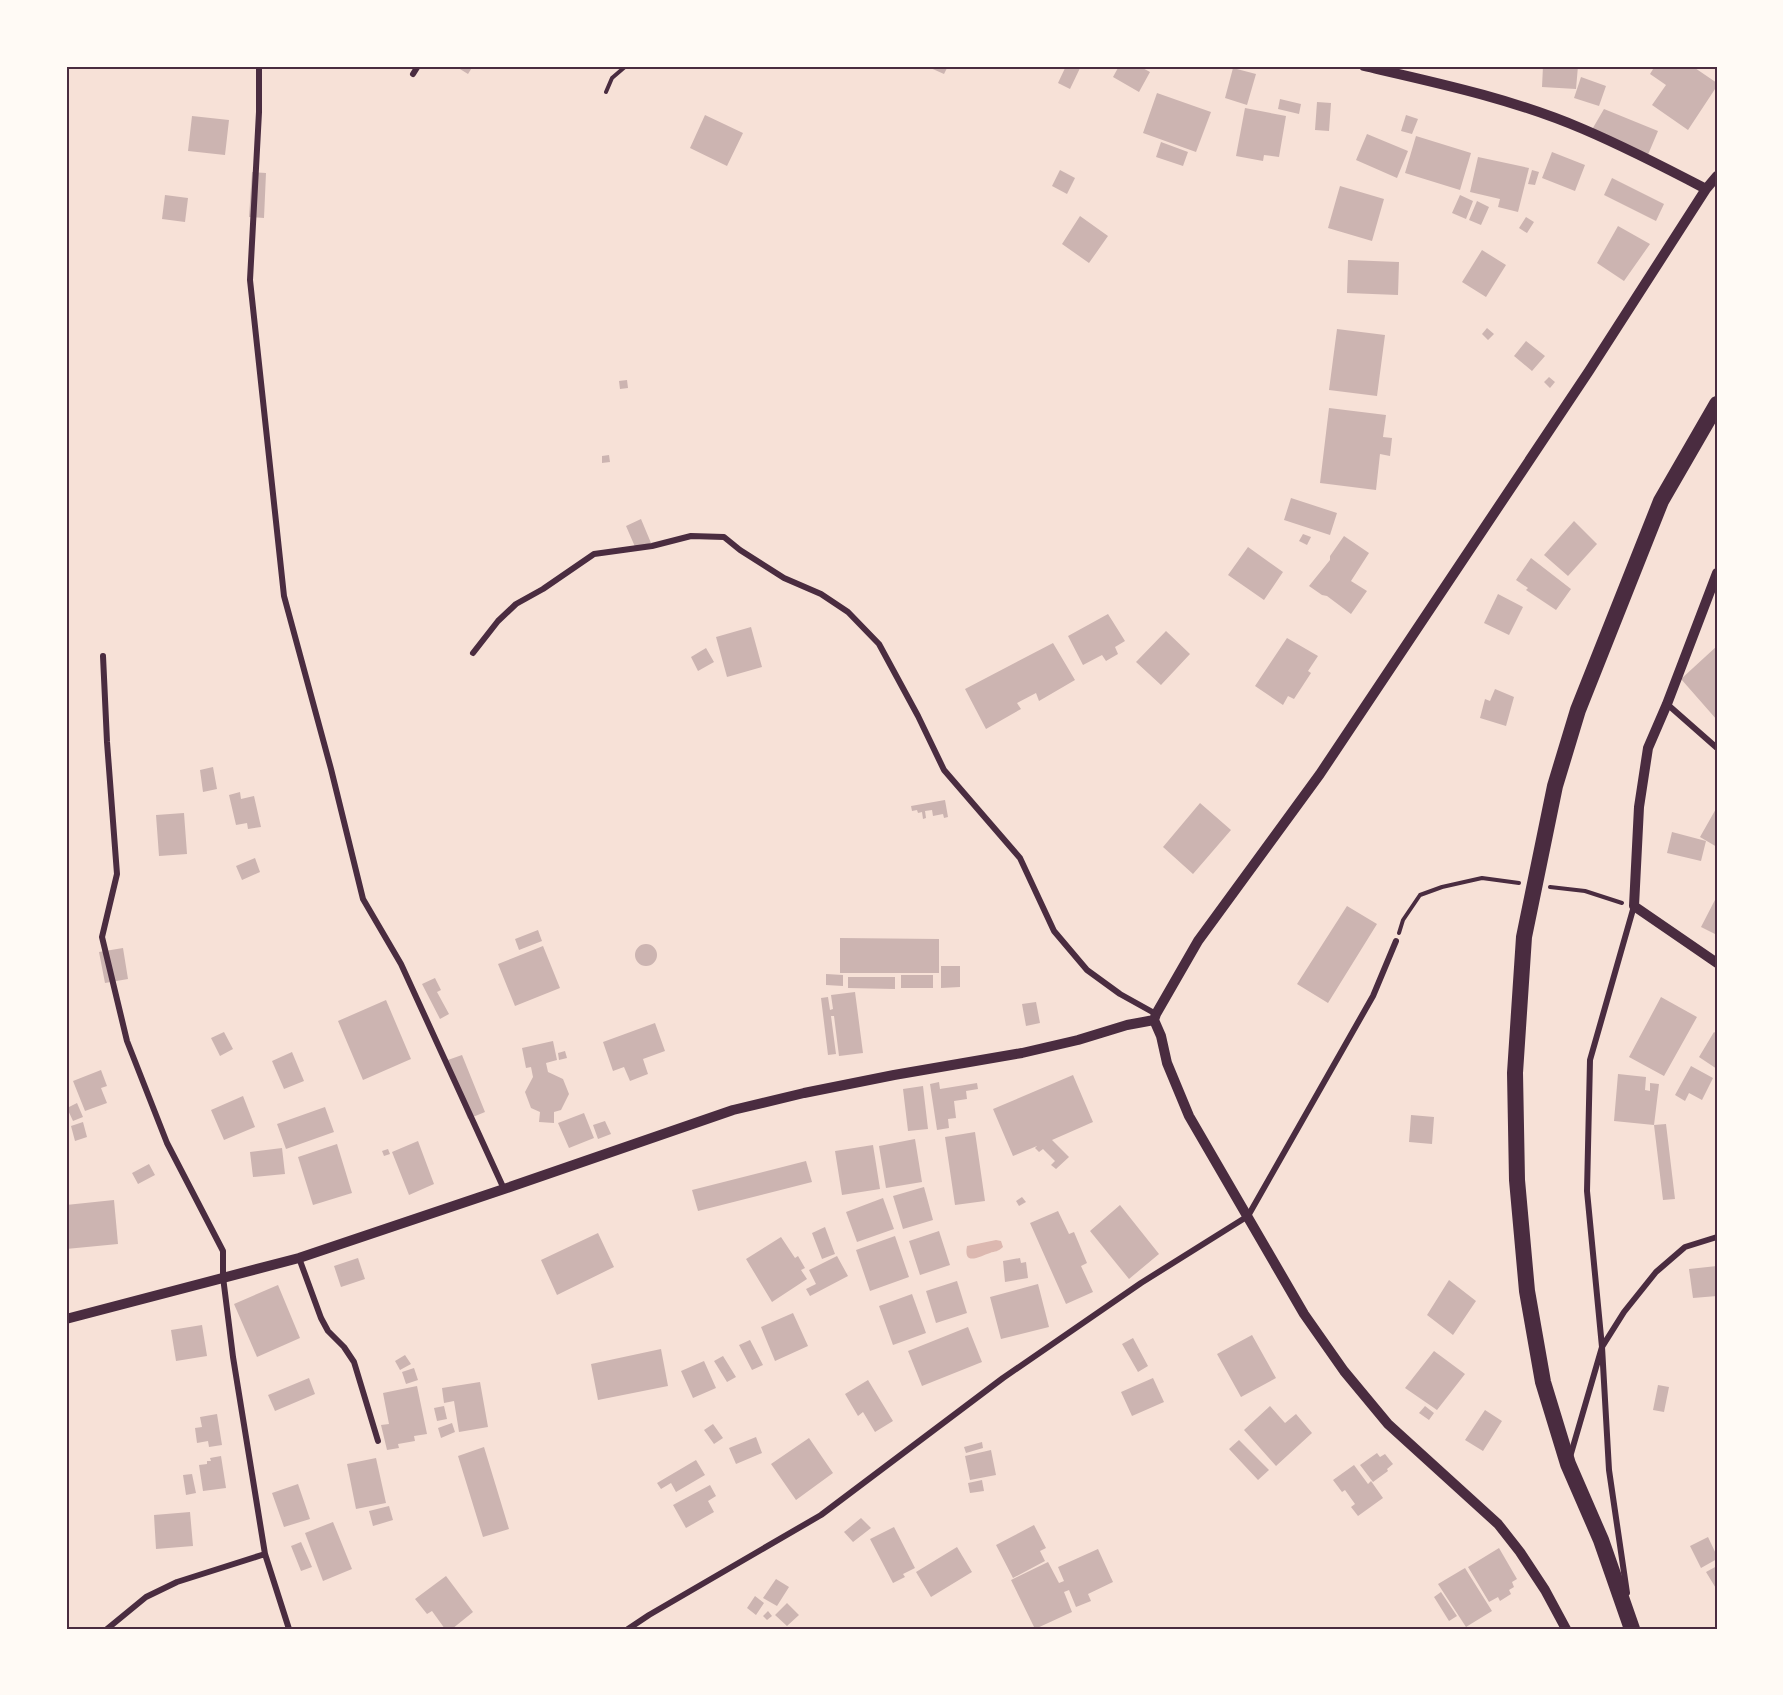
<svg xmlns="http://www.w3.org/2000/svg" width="1783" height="1695" viewBox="0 0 1783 1695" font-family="Ubuntu,sans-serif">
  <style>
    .water { fill: #dcb8b0 }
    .building { fill: #ccb4b1 }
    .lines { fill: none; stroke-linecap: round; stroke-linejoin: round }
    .path { stroke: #4a2c40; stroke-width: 4 }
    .minor { stroke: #4a2c40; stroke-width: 6 }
    .tertiary { stroke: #4a2c40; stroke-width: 10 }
    .trunk { stroke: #4a2c40; stroke-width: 16 }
    .neatline { fill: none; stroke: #4a2c40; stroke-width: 2 }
  </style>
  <rect width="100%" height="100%" fill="#f7e1d7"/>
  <!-- water -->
  <path class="water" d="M996 1240 1001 1241 1003 1247C998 1252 995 1251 990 1253 980 1256 963 1267 967 1246Z"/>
  <!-- building -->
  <path class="building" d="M455 66H473L468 74Z
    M926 66H948L944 74Z
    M1066 66H1081L1070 89 1058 83Z
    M1119 66H1139L1150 72 1139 92 1113 77Z
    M1543 66H1578L1576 89 1542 87Z
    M1655 66H1692L1717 83V86L1688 130 1652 105 1666 85 1650 74Z
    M1233 68 1256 74 1247 105 1225 98Z
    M1581 77 1606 86 1599 106 1574 98Z
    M1157 93 1211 112 1196 152 1143 133Z
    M1280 99 1301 104 1299 114 1278 109Z
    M1317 102 1331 103 1329 131 1315 130Z
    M1245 108 1286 116 1279 157 1264 155 1263 161 1236 156Z
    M1604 109 1658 131 1647 157 1590 133Z
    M705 115 743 133 727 166 690 148Z
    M1406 115 1418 119 1412 134 1401 131Z
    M192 116 229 120 225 155 188 151Z
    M1367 134 1408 151 1397 178 1356 160Z
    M1416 136 1471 153 1460 190 1405 173Z
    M1161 142 1188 152 1183 166 1156 157Z
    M1552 152 1585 165 1575 191 1542 178Z
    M1478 157 1529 168 1518 212 1498 207 1500 199 1470 192Z
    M1060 170 1075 178 1067 194 1052 186Z
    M1532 170 1539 172 1535 185 1528 184Z
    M252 172 266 173 264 218 249 217Z
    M1612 178 1664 204 1656 221 1604 195Z
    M1340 186 1384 199 1372 241 1328 228Z
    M165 195 188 198 185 222 162 219Z
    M1460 195 1473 201 1466 219 1452 213Z
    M1477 201 1489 207 1481 225 1469 220Z
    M1080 216 1108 236 1089 263 1062 244Z
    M1526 217 1534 222 1527 233 1519 228Z
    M1618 226 1650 244 1624 281 1597 263Z
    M1482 250 1506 265 1486 297 1462 282Z
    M1348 260 1399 262 1398 295 1347 293Z
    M1487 328 1494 334 1488 340 1482 334Z
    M1337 329 1385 335 1377 396 1329 390Z
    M1526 341 1545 356 1532 371 1514 356Z
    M1549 377 1555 382 1550 388 1544 382Z
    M627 380 628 388 620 389 619 381Z
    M1329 408 1386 415 1383 437 1392 438 1390 456 1380 454 1376 490 1320 483Z
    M609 455 610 462 602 463V456Z
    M1291 498 1337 513 1330 535 1284 520Z
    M641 519 651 543 636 549 626 526Z
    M1574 521 1597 544 1568 576 1544 555Z
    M1303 534 1311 537 1307 545 1299 541Z
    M1344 536 1369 553 1351 581 1367 591 1351 614 1327 596 1322 595 1309 586 1330 560V556Z
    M1248 547 1283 572 1264 600 1228 575Z
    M1531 558 1571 589 1556 610 1526 590 1528 588 1516 580Z
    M1498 594 1523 607 1509 635 1484 623Z
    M1108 614 1125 641 1115 647 1118 654 1106 661 1102 655 1083 665 1068 636Z
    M751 627 762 667 727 677 716 637Z
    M1166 631 1190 654 1161 685 1136 662Z
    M1287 638 1318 656 1308 671 1311 673 1294 699 1288 696 1283 705 1255 686Z
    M1053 643 1075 680 1039 701 1036 693 1017 703 1021 709 986 729 965 689Z
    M1717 646V720L1681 679Z
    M706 648 714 662 698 671 691 657Z
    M1495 689 1514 697 1506 726 1480 718 1485 699 1490 701Z
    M213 767 217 789 203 792 200 770Z
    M240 792 241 799 254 796 261 827 248 829 247 823 236 825 229 795Z
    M945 800 948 817 944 818 943 814 933 816 932 810 925 811 926 818 923 819 922 812 918 813 917 810 912 811 911 806Z
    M1200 803 1231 830 1193 874 1163 847Z
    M1717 807V847L1700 837Z
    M184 813 187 854 159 856 156 815Z
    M1672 832 1706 841 1701 861 1667 853Z
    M255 858 260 872 242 880 236 866Z
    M1717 896V935L1701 927Z
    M1347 906 1377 924 1328 1003 1297 984Z
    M538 930 542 941 519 950 515 939Z
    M840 938 939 939V973H840Z
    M635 955a11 11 0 1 1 22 0a11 11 0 1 1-22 0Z
    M543 946 560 988 515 1006 498 964Z
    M123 948 128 979 105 983 99 952Z
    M941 966H960V987L941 988Z
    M826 974 843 975V986L826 985Z
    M901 975H933V988H901Z
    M848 977H895V989L848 988Z
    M435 978 441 990 437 992 449 1014 440 1019 422 984Z
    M855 992 863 1053 839 1056 834 1016H831L836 1054 828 1055 821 998 828 997 830 1010 833 1009 831 995Z
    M1661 997 1697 1017 1664 1076 1629 1057Z
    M386 1000 411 1059 363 1080 338 1021Z
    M1036 1002 1040 1023 1026 1026 1022 1004Z
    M655 1023 665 1051 643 1059 648 1074 630 1081 624 1067 613 1071 603 1042Z
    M224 1032 233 1049 220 1056 211 1038Z
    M1714 1032 1717 1034V1069L1699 1057Z
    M553 1041 557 1060 546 1063 548 1072 563 1079 569 1094 561 1110 554 1112V1123L539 1122 540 1112 531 1108 525 1092 533 1077 531 1067 526 1068 522 1048Z
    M565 1051 567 1058 559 1060 558 1053Z
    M292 1052 304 1081 284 1089 272 1061Z
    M462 1055 485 1112 468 1119 445 1061Z
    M1691 1066 1713 1078 1702 1100 1689 1093 1685 1101 1675 1095Z
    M101 1070 107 1086 101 1088 107 1103 85 1111 73 1081Z
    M1618 1074 1646 1077 1645 1090 1650 1091V1083L1659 1084 1654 1125 1666 1124 1675 1199 1663 1200 1654 1125 1614 1121Z
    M1073 1075 1093 1122 1052 1140 1069 1157 1056 1169 1051 1165 1055 1161 1043 1149 1039 1152 1035 1148 1037 1146 1013 1156 993 1109Z
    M939 1082 940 1089 977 1083 978 1089 966 1091 967 1099 954 1101 956 1118 948 1119 949 1128 937 1130 930 1084Z
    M923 1086 928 1129 908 1131 903 1089Z
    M243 1096 255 1127 224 1140 211 1110Z
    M77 1103 83 1117 73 1121 67 1108Z
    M325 1107 334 1132 286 1149 277 1124Z
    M584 1113 594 1138 569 1148 558 1123Z
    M1411 1115 1434 1117 1432 1144 1409 1142Z
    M605 1121 611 1134 598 1139 593 1125Z
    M83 1122 87 1137 75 1141 71 1126Z
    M975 1132 985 1201 955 1205 945 1137Z
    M915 1139 922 1182 886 1188 879 1146Z
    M418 1141 434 1184 409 1195 392 1152Z
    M337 1144 352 1193 313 1205 298 1157Z
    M873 1145 880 1189 842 1195 835 1151Z
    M282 1148 285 1174 253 1177 250 1152Z
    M388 1149 390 1154 384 1156 382 1151Z
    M806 1161 812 1182 698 1211 692 1190Z
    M149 1164 155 1175 138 1184 132 1173Z
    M924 1187 933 1220 903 1229 893 1196Z
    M1022 1197 1026 1202 1019 1206 1016 1201Z
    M883 1198 894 1229 857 1242 846 1212Z
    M114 1200 118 1244 66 1249V1205Z
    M1120 1205 1159 1254 1129 1279 1090 1231Z
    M1058 1211 1069 1234 1074 1232 1087 1263 1081 1266 1093 1292 1066 1304 1030 1223Z
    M825 1227 835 1254 822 1259 812 1233Z
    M939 1231 950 1265 920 1275 909 1241Z
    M598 1233 614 1267 557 1295 541 1260Z
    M895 1236 909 1277 870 1291 856 1250Z
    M781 1237 795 1258 798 1256 805 1268 801 1270 807 1279 772 1302 746 1259Z
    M837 1256 848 1276 810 1296 806 1289 816 1284 809 1270Z
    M358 1258 365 1279 341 1287 334 1266Z
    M1020 1258 1021 1263 1026 1262 1028 1278 1005 1282 1003 1261Z
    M1717 1266V1296L1693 1298 1689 1269Z
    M1449 1280 1476 1301 1453 1335 1427 1315Z
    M957 1281 967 1313 936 1323 926 1291Z
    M1038 1284 1049 1327 1001 1339 990 1297Z
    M278 1285 300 1338 257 1357 234 1304Z
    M912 1294 926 1333 893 1345 879 1306Z
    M793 1313 808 1346 775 1361 761 1327Z
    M202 1325 207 1356 176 1361 171 1330Z
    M968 1327 982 1362 922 1386 908 1351Z
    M1252 1335 1276 1378 1241 1397 1217 1354Z
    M1133 1338 1148 1366 1138 1372 1122 1344Z
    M750 1340 763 1365 752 1370 739 1345Z
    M661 1349 668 1386 598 1400 591 1364Z
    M1434 1351 1465 1374 1437 1410 1405 1388Z
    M405 1355 411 1364 400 1370 395 1361Z
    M723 1356 736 1377 727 1382 714 1361Z
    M704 1361 716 1388 693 1398 681 1371Z
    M414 1368 418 1380 406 1384 402 1372Z
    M309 1378 315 1394 275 1411 268 1395Z
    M1153 1378 1164 1402 1132 1416 1121 1392Z
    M868 1380 893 1421 875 1432 863 1412 858 1416 845 1394Z
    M480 1382 488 1427 459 1432 454 1401 444 1403 442 1388Z
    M1658 1385 1669 1387 1664 1412 1653 1410Z
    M417 1386 427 1434 414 1436 415 1441 398 1444 399 1448 387 1450 381 1425 389 1424 383 1393Z
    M444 1406 447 1419 437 1421 434 1408Z
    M1270 1406 1285 1423 1296 1414 1312 1433 1276 1466 1244 1430Z
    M1425 1406 1434 1413 1429 1420 1419 1413Z
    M1485 1410 1502 1421 1483 1451 1465 1440Z
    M217 1414 222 1445 209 1447 208 1441 197 1443 195 1428 202 1427 200 1417Z
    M452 1423 455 1432 441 1438 438 1428Z
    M713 1424 723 1438 714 1444 704 1430Z
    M756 1437 762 1453 736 1464 729 1448Z
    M809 1438 833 1473 796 1500 771 1464Z
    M1239 1440 1269 1470 1258 1480 1229 1449Z
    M982 1442 983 1448 966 1453 964 1447Z
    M484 1447 509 1529 483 1537 458 1456Z
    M991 1450 996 1475 970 1480 965 1456Z
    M1377 1453 1380 1457 1385 1454 1393 1464 1387 1469 1388 1471 1373 1482 1360 1465Z
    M221 1456 226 1488 203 1491 199 1465 207 1464V1461H211L210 1458Z
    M376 1458 386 1503 356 1509 347 1464Z
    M696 1460 705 1475 676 1492 671 1483 661 1489 657 1483Z
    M1354 1465 1368 1484 1371 1481 1383 1498 1358 1516 1351 1507 1355 1504 1345 1490 1342 1492 1333 1480Z
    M192 1474 196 1493 186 1495 183 1475Z
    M982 1480 984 1491 970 1493 968 1483Z
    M298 1484 310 1519 284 1527 272 1493Z
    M710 1485 716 1496 708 1501 714 1512 686 1528 673 1505Z
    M389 1506 393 1520 373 1526 369 1511Z
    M190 1512 193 1546 156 1549 154 1515Z
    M861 1518 871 1528 853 1542 844 1532Z
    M333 1522 352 1569 323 1581 305 1533Z
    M1034 1525 1046 1548 1040 1551 1045 1561 1013 1578 996 1545Z
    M894 1527 915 1568 903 1574 905 1577 893 1583 870 1539Z
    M1708 1537 1717 1556V1559L1701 1568 1690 1546Z
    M301 1542 312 1567 301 1571 291 1546Z
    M957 1547 972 1572 931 1597 916 1572Z
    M1499 1548 1517 1579 1512 1582 1514 1587 1509 1590 1511 1594 1500 1601 1498 1597 1489 1602 1468 1567Z
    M1098 1549 1113 1582 1088 1594 1091 1601 1076 1607 1069 1590 1064 1592 1072 1612 1035 1629 1011 1580 1048 1562 1059 1583 1064 1581 1058 1567Z
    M1717 1566V1590L1706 1572Z
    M1465 1568 1492 1611 1466 1627 1438 1584Z
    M446 1576 473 1612 452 1629H445L432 1611 427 1614 415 1599Z
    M776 1579 789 1587 777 1606 763 1598Z
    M1441 1592 1457 1616 1449 1621 1434 1597Z
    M755 1596 764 1603 756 1615 747 1608Z
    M787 1603 799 1615 787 1626 775 1615Z
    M768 1611 772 1616 767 1620 763 1616Z"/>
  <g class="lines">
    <!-- path -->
    <path class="path" d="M606 92 612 78 626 66
      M1550 887 1585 891 1622 903
      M1399 933 1403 920 1420 895 1442 887 1482 878 1519 883"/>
    <!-- minor -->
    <path class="minor" d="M259 66V112L250 280 284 596 331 769 363 899 401 964 504 1189
      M413 74 418 66
      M473 653 498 621 516 604 543 589 594 554 652 546 691 536 724 537 740 550 784 578 821 594 848 612 879 644 918 716 944 770 1020 858 1054 931 1087 970 1120 994 1156 1014
      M103 656 107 742 117 874 102 937 127 1041 167 1143 223 1251V1277L233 1357 265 1554 289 1629
      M1667 704 1717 748
      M299 1258 321 1318 328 1331 344 1347 354 1362 378 1441
      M1570 1457 1602 1347 1624 1312 1656 1272 1685 1247 1717 1237
      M1627 1593 1609 1470 1602 1347 1587 1191 1590 1060 1634 906
      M107 1629 146 1597 177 1582 265 1554
      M628 1629 649 1615 821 1515 1003 1378 1141 1283 1248 1216 1373 996 1396 941"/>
    <!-- tertiary -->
    <path class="tertiary" d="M1364 66C1438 83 1513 99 1583 129 1625 147 1666 168 1706 189
      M1717 573 1667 704 1648 748 1639 807 1634 906 1717 963
      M66 1319 299 1258 504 1189 733 1110 804 1093 894 1075 1022 1053 1078 1040 1127 1025 1154 1020
      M1566 1629 1545 1590 1520 1552 1498 1524 1388 1424 1344 1371 1304 1314 1189 1116 1167 1063 1161 1036 1154 1020 1156 1014 1198 941 1320 774 1589 371 1706 189 1717 176"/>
    <!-- trunk -->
    <path class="trunk" d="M1632 1629 1601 1540 1568 1464 1543 1382 1527 1291 1517 1180 1515 1073 1524 937 1555 786 1578 710 1661 501 1717 404"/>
  </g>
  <!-- border -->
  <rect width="1783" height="1695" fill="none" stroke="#fffaf5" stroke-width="135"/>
  <rect x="68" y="68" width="1648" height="1560" class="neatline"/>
</svg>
